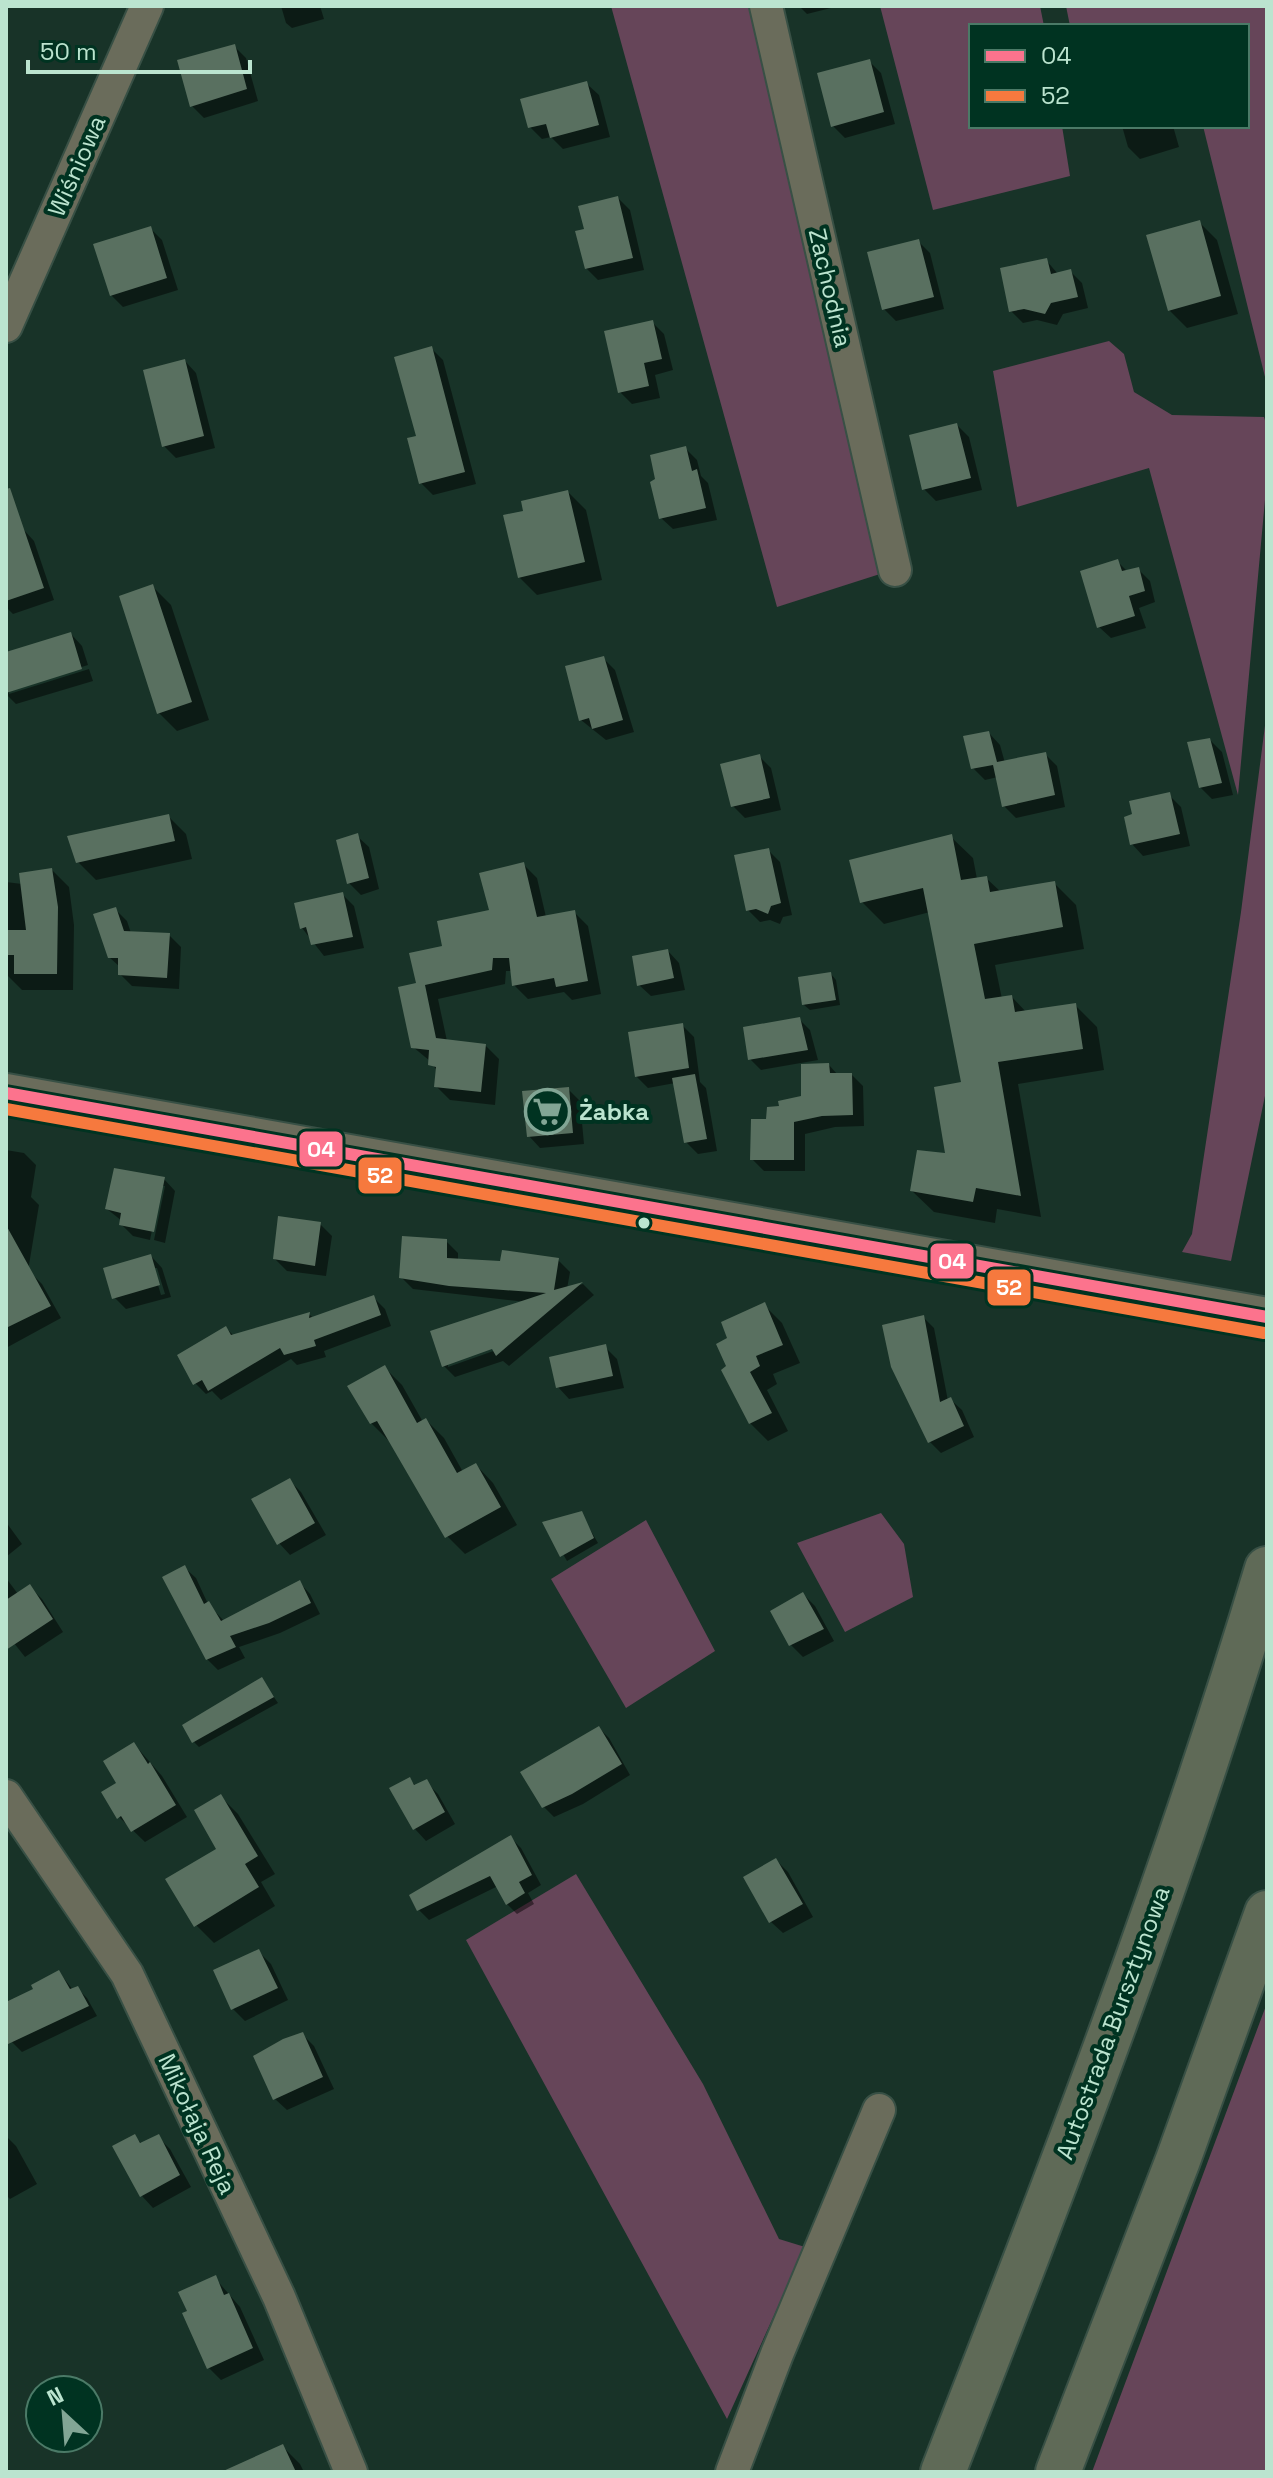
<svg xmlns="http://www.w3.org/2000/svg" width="1273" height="2478" viewBox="0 0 1273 2478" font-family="'Space Grotesk',sans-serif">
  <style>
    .green { fill: #664559 }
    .shadow { fill: #0007; fill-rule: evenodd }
    .building { fill: #597060 }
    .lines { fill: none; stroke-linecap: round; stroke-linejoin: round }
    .minor-casing { stroke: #385045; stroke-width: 36 }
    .tertiary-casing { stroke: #385045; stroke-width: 42 }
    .motorway-casing { stroke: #385045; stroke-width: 48 }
    .minor { stroke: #6a6c5b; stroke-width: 32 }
    .tertiary { stroke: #6a6c5b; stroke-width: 38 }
    .motorway { stroke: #5f6a57; stroke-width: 44 }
    .bus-1-casing { stroke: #003321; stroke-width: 18 }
    .bus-2-casing { stroke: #003321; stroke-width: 18 }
    .bus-1 { stroke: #fc738d; stroke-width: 12 }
    .bus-2 { stroke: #f6793e; stroke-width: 12 }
    .bus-dot { fill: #bbe4cf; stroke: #003321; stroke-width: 3 }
    .labels { text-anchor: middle; stroke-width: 8; stroke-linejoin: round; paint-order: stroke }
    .street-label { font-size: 24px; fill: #bbe4cf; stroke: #003321 }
    .poi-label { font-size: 24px; font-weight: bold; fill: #bbe4cf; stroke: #003321; text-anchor: start }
    .line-badge { stroke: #003321; stroke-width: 3 }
    .badge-label { font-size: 22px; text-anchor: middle; font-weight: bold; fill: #fff }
  </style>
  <rect width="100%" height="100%" fill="#183328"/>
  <!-- green -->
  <path class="green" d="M611 6H749L880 574 777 607Z
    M880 6H1040L1044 26H971V126H1062L1070 176 933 210Z
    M1066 6H1267V385L1203 126H1247V26H1070Z
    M1109 341 1124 354 1134 392 1172 415 1264 417 1267 427V478L1238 795 1149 468 1017 507 993 371Z
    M1267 710V1086L1231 1261 1182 1252 1192 1234 1241 912Z
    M881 1513 904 1544 913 1597 845 1632 797 1543Z
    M646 1520 715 1651 626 1708 551 1579Z
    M576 1874 703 2084 779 2239 805 2247 727 2419 466 1940Z
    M1267 2003V2472H1092Z"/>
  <!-- shadow -->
  <path class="shadow" d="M281 6H320L324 19 292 28 286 23Z
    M799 6H839L807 14Z
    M234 46 246 58 258 101 204 118 192 106Z
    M869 61 881 73 895 124 845 138 833 126Z
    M587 84 599 95 610 137 563 149 551 137 542 139 530 127Z
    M1122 126H1173L1179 147 1140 159 1128 147Z
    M618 198 630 210 644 270 598 280 586 268 587 230Z
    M1199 222 1217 240 1238 314 1187 328 1169 310Z
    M150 228 162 240 178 290 123 307 111 295Z
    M918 241 930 253 944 309 896 321 884 309Z
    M1046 260 1058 274 1070 271 1082 283 1088 308 1063 314 1057 325 1037 320 1023 323 1011 311Z
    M652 322 664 334 673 370 655 375 660 398 632 404 620 392Z
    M432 349 443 360 476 484 433 495 421 483 419 437Z
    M185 361 196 373 215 448 176 458 164 446Z
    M957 425 969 437 982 490 936 501 924 489Z
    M685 448 697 460 701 476 708 483 717 520 673 529 661 518Z
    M568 492 586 510 602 580 537 595 519 577 526 512Z
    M23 529 34 541 54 600 13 614 6 607V534Z
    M1117 561 1128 572 1138 569 1150 581 1155 602 1139 608 1146 628 1111 638 1099 627Z
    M153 587 171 605 209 720 177 731 159 713Z
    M71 634 82 646 88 665 9 690V694L89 669 93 681 16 704 6 694V654Z
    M603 658 615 670 634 732 606 740 581 720Z
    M989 733 1000 745 1005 763 1045 754 1057 766 1065 807 1016 818 1004 806 998 777 985 780 973 768Z
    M1210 740 1222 752 1233 795 1212 799 1200 787Z
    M759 756 771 768 781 810 745 818 733 806Z
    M1169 795 1181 807 1190 846 1143 856 1132 844Z
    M168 816 186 834 192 859 96 880 78 862Z
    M357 836 369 847 379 889 361 895 349 883Z
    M951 837 973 858 977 879 986 878 1001 892 1054 883 1076 905 1084 949 995 965 1002 999 1012 997 1027 1013 1075 1005 1097 1027 1104 1070 1018 1084 1041 1217 997 1209 995 1223 934 1212 912 1191 947 1156 963 1084 930 912 884 924 862 902Z
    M768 850 780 862 792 915 783 917 780 924 770 920 760 922 748 910Z
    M523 864 537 878 546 917 574 912 588 926 601 994 572 1000 564 992 528 999 514 985 513 971H506L505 984 438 999 447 1041 485 1045 499 1059 495 1105 450 1100 436 1086 438 1072 430 1061 413 1047 418 984 444 948 491 912Z
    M52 870 69 887 74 925 73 990H22L6 974V882L22 884Z
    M342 894 354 906 364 948 324 956 302 928Z
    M115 909 127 921 131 933 169 935 181 947 179 989 132 986 120 974V967L109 957Z
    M668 951 679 963 685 990 651 996 639 985Z
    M831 974 836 980 840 1005 810 1010 804 1005Z
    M799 1019 810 1030 818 1060 761 1070 750 1059Z
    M682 1025 694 1037 700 1082 706 1088 717 1151 698 1154 686 1142 675 1083 648 1088 636 1076Z
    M829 1065 838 1075H852L863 1086 864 1126 835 1127 805 1134V1171H764L752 1159 768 1121 781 1108 803 1098Z
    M568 1089 580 1101 584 1144 540 1148 529 1136Z
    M6 1150 24 1153 36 1165 31 1197 39 1205 28 1271 6 1238Z
    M164 1179 175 1191 165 1243 154 1240 165 1186H161L150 1240 133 1236 121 1224 122 1221 107 1209Z
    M320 1224 332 1236 326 1276 287 1271 275 1259Z
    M446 1241 458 1253V1261L502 1263 558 1260 570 1272 567 1289 583 1284 594 1295 509 1366 503 1361 455 1377 444 1366 526 1302 413 1289 401 1277ZM501 1344 502 1348 448 1367V1362Z
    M151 1256 162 1268 171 1297 126 1309 114 1297ZM153 1268H157L165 1294 161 1295Z
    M30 1272 42 1284 61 1318 6 1348V1285Z
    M374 1298 385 1309 391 1326 324 1351 326 1357 297 1365 291 1359 221 1400 212 1391 206 1394 195 1383 226 1328 234 1336 309 1314 313 1318Z
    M764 1305 782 1323 800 1363 773 1374 777 1384 767 1390 788 1431 768 1441 750 1423 728 1367 730 1339Z
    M923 1317 934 1328 948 1401 951 1400 962 1410 974 1437 941 1453 930 1442 893 1366Z
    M605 1347 617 1359 624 1388 569 1399 558 1387Z
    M384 1367 402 1385 423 1422 426 1420 444 1438 463 1472 476 1465 493 1483 517 1525 465 1554 447 1536 389 1441 371 1423Z
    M289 1480 301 1492 326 1535 290 1555 279 1543Z
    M581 1514 598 1543 567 1561 545 1523Z
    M6 1522 22 1544 6 1557Z
    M185 1568 196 1578 208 1604 224 1621 300 1583 310 1594 320 1614 280 1633 239 1647 245 1658 218 1670 207 1659Z
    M6 1578 18 1594 30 1587 42 1599 63 1632 25 1657 6 1633Z
    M803 1594 815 1606 834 1641 803 1657 791 1645Z
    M262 1680 278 1703 199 1747 194 1742Z
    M599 1728 609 1738 630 1775 583 1804 554 1817 544 1807Z
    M134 1744 162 1776 187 1817 145 1842 119 1817V1784Z
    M409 1779 416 1786 426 1782 438 1794 455 1824 426 1841 415 1829 392 1789Z
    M220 1796 238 1814 275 1874 261 1882 275 1906 214 1943 196 1925 219 1850Z
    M511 1838 521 1848 541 1885 528 1893 534 1904 517 1914 507 1904 498 1886 429 1920 419 1910Z
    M776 1860 788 1872 813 1917 783 1933 771 1922Z
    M259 1952 271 1964 288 2000 245 2021 233 2009Z
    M59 1972 73 1990 77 1988 87 1998 97 2016 22 2052 12 2042 6 2031V2005L35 1989Z
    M302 2034 314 2046 334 2089 287 2110 275 2099Z
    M6 2136 16 2146 37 2184 10 2199 6 2195Z
    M135 2137 142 2144 158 2137 170 2149 191 2187 153 2208 142 2196 114 2147Z
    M215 2278 240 2307 264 2360 221 2380 209 2368 185 2314Z
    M282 2446 300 2464 304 2472H255Z"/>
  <!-- building -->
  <path class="building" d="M235 44 247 89 190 107 177 60Z
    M870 59 884 112 831 127 817 73Z
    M587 81 599 125 550 138 546 124 528 128 520 99Z
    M618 196 633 258 585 269 575 231 584 229 578 206Z
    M1200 220 1221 296 1168 311 1146 235Z
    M151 226 167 278 110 296 93 244Z
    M919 239 934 297 882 310 867 252Z
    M1047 258 1051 274 1071 269 1078 297 1051 303 1045 314 1024 309 1009 312 1000 268Z
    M653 320 662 359 644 363 649 386 618 393 604 331Z
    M432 346 465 472 419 484 407 438 416 436 394 357Z
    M185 359 204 436 162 447 143 370Z
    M957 423 971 478 922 490 909 435Z
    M686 446 692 471 697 469 706 508 659 519 650 482 655 479 650 455Z
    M10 488 44 588 6 601V489Z
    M568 490 585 562 518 578 503 515 523 511 521 501Z
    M1118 559 1122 571 1139 567 1145 591 1129 596 1135 616 1097 628 1080 571Z
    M153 584 192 702 157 714 119 596Z
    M71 632 82 669 6 693V652Z
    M604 656 623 720 592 729 589 718 579 721 565 666Z
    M989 731 997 762 1046 752 1055 795 1002 807 993 765 971 769 963 736Z
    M1210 738 1222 783 1199 788 1187 742Z
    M760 754 770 798 731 807 720 764Z
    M1170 792 1180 834 1130 845 1124 817 1132 814 1129 801Z
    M169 814 175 841 76 863 67 836Z
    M358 833 369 878 347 884 336 840Z
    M952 834 961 880 987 876 990 892 1055 881 1063 927 974 944 985 999 1012 995 1015 1012 1076 1003 1083 1049 998 1062 1021 1196 976 1188 973 1202 910 1191 917 1150 945 1153 934 1087 961 1082 923 888 860 903 849 860Z
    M769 848 781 903 771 906 768 914 756 909 746 911 734 855Z
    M524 862 537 917 575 910 588 981 556 987 554 978 512 986 509 958H493L492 970 425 985 436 1038 486 1044 481 1092 434 1087 436 1067 428 1065 429 1050 411 1048 398 987 416 983 409 953 442 946 437 921 489 910 479 873Z
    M52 868 58 907 57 974H14V955H6V930H26L19 873Z
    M343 892 353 937 311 945 306 927 300 929 294 903Z
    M116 907 124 931 170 933 167 978 118 975V958H108L93 914Z
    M668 949 674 978 637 986 632 956Z
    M831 972 836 1000 802 1005 798 977Z
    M800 1017 808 1050 748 1060 743 1027Z
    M683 1023 689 1068 635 1077 628 1032Z
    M829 1063 830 1073H852L853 1115 822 1116 794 1122V1160H750L751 1119H766L767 1107 779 1106 778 1101 801 1096V1064Z
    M695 1074 707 1139 684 1143 672 1078Z
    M569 1087 573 1133 527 1137 522 1091Z
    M114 1168 165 1177 154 1232 119 1225 121 1213 105 1209Z
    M278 1216 321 1222 315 1266 273 1259Z
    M6 1225 51 1306 6 1328Z
    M402 1236 447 1239V1258L500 1261 502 1250 559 1258 554 1290 583 1282 496 1356 492 1349 442 1367 430 1331 546 1293 449 1286 399 1278Z
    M151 1254 160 1285 112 1299 103 1268Z
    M374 1295 381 1315 314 1340 316 1346 284 1355 280 1348 208 1391 202 1380 193 1385 177 1355 226 1326 231 1335 310 1312 309 1318Z
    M765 1302 783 1345 756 1356 760 1366 750 1372 772 1413 749 1424 721 1370 726 1366 716 1344 727 1338 721 1322Z
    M924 1315 940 1402 951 1397 964 1426 928 1443 891 1367 882 1325Z
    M606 1344 613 1376 556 1388 549 1357Z
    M385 1365 417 1423 426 1418 457 1473 476 1463 501 1507 445 1538 377 1421 370 1424 347 1386Z
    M290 1478 315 1523 277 1545 251 1499Z
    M582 1511 594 1538 560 1557 542 1522Z
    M185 1565 204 1604 209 1601 221 1621 300 1580 311 1603 269 1623 230 1636 236 1647 206 1660 162 1577Z
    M30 1584 53 1619 6 1650V1600Z
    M803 1592 824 1629 789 1646 770 1611Z
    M262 1677 274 1697 192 1743 182 1725Z
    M599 1726 622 1764 572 1794 542 1808 520 1772Z
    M134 1742 148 1764 150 1762 176 1805 131 1832 121 1816 117 1819 101 1792 116 1783 103 1761Z
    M410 1777 414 1785 427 1779 445 1812 413 1830 389 1788Z
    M221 1794 258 1856 245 1864 259 1887 194 1927 165 1879 216 1849 194 1810Z
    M511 1835 532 1875 519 1882 525 1893 506 1905 490 1876 417 1911 409 1895Z
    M776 1858 803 1904 769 1923 743 1877Z
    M259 1949 278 1988 231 2010 213 1970Z
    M59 1970 70 1989 78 1986 89 2006 6 2045V2002L33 1989 31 1985Z
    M303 2032 323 2077 273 2100 253 2056 283 2039Z
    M135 2134 140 2143 159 2134 180 2175 140 2197 112 2146Z
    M216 2275 224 2295 229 2293 253 2348 207 2369 182 2313 187 2311 178 2292Z
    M283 2444 296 2472H221Z"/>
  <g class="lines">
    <defs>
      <path id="minor" d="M766 6 895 570
        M6 326 147 6
        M6 1796 127 1974 279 2297 351 2472
        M732 2472 777 2354 879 2110"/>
      <path id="tertiary" d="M6 1093 1267 1317"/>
      <path id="motorway" d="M943 2472C1060 2174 1175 1875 1267 1569
        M1058 2472 1178 2160 1267 1913"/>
    </defs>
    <!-- minor casing -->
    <use href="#minor" class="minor-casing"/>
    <!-- tertiary casing -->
    <use href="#tertiary" class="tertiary-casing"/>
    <!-- motorway casing -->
    <use href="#motorway" class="motorway-casing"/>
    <!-- minor -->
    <use href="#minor" class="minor"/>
    <!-- tertiary -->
    <use href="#tertiary" class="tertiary"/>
    <!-- motorway -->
    <use href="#motorway" class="motorway"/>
    <defs>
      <path id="bus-1" d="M6 1093 1267 1317"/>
      <path id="bus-2" d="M6 1109 1264 1333"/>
    </defs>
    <!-- bus-1 casing -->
    <use href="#bus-1" class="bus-1-casing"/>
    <!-- bus-2 casing -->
    <use href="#bus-2" class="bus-2-casing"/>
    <!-- bus-1 -->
    <use href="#bus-1" class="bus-1"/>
    <!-- bus-2 -->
    <use href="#bus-2" class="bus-2"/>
  </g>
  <!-- icons -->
  <defs>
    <symbol id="supermarket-ring" viewBox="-11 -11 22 22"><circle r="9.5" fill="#003321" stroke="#82a695" stroke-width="1.5"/><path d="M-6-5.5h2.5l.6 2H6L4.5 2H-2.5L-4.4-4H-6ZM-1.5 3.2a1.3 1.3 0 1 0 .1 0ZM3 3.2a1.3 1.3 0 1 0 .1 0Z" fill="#82a695"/></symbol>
  </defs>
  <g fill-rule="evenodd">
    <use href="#supermarket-ring" x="522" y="1086" width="51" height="51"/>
  </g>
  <!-- markers -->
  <circle class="bus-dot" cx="644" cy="1223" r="7"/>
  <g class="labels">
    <!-- street labels -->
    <g class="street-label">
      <text transform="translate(77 166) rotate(-66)" y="8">Wiśniowa</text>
      <text transform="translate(830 288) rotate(77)" y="8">Zachodnia</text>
      <text transform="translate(1113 2023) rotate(-70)" y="8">Autostrada Bursztynowa</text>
      <text transform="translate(197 2124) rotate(65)" y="8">Mikołaja Reja</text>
    </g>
    <!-- poi labels -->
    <g class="poi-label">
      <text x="579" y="1120">Żabka</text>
    </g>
  </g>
  <g class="line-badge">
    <rect x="298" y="1130" width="46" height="38" rx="8" fill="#fc738d"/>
    <rect x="357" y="1156" width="46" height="39" rx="8" fill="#f6793e"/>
    <rect x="929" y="1242" width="46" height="38" rx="8" fill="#fc738d"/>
    <rect x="986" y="1268" width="46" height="39" rx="8" fill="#f6793e"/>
  </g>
  <g class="badge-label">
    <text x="321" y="1157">04</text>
    <text x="380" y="1183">52</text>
    <text x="952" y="1269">04</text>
    <text x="1009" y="1295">52</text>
  </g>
  <!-- border -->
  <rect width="1273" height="2478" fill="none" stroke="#bbe4cf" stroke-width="16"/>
  <!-- legend -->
  <rect x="969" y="24" width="280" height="104" fill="#003321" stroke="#4b7a67" stroke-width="2"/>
  <rect x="985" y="50" width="40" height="12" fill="#fc738d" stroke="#4b7a67" stroke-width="2"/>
  <text x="1041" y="64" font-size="24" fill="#bbe4cf">04</text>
  <rect x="985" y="90" width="40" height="12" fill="#f6793e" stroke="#4b7a67" stroke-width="2"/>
  <text x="1041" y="104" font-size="24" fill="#bbe4cf">52</text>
  <!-- north arrow -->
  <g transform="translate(64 2414) rotate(334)"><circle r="38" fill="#003321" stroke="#4b7a67" stroke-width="2"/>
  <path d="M0-6L14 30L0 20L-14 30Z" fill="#82a695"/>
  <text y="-12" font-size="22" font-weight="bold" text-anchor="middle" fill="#bbe4cf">N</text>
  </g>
  <!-- scale -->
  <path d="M28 60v12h222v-12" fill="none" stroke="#bbe4cf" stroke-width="4"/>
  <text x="40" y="60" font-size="24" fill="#bbe4cf" stroke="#003321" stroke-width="6" paint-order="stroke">50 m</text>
</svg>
